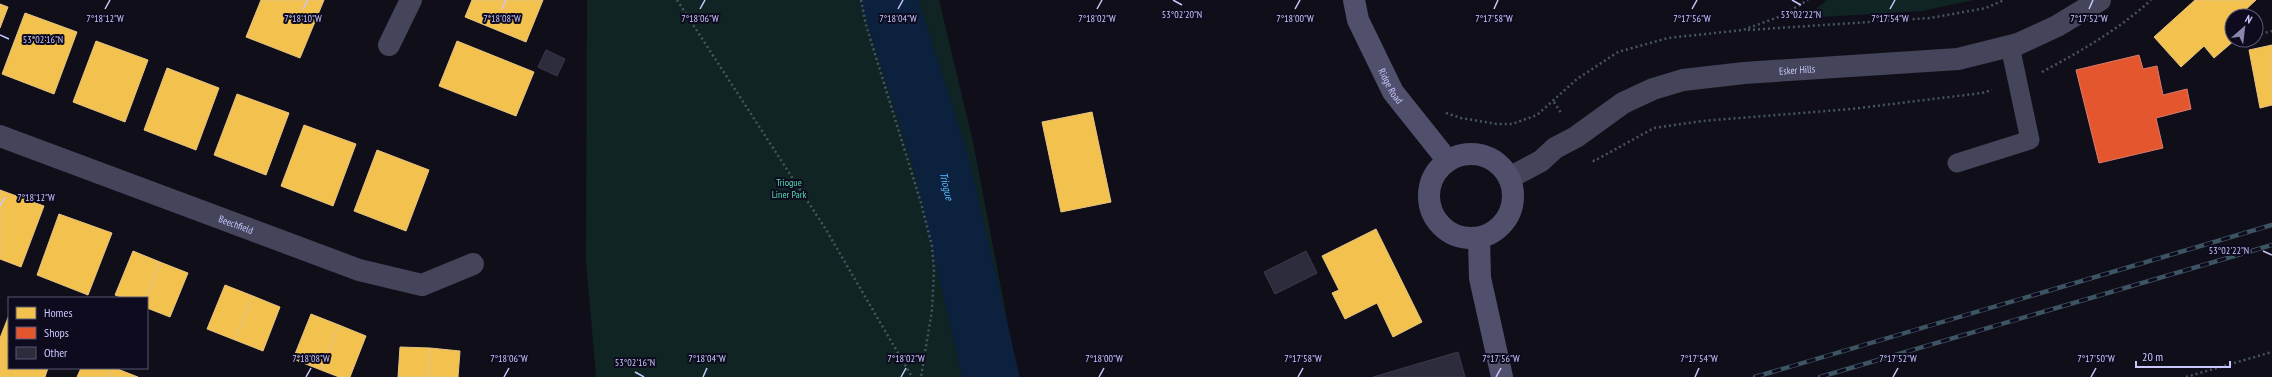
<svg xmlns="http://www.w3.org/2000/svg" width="2272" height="377" viewBox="0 0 2272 377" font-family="'PT Sans Narrow',sans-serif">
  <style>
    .green { fill: #0f2423 }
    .homes { fill: #f2c14e; stroke: #e6c383 }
    .shops { fill: #e4572e; stroke: #dc796d }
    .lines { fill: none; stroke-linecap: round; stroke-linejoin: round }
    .river { stroke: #0c213d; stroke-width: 56 }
    .building { fill: #2d2c3d; stroke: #3c394e }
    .path { stroke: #465560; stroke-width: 2.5; stroke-dasharray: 2 3; stroke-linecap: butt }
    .lane { stroke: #44445a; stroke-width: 19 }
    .street { stroke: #44445a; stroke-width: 22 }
    .secondary { stroke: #50506d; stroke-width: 22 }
    .rail-casing { stroke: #3d5462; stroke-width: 4.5 }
    .rail { stroke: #0d0b1d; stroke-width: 3; stroke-dasharray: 9; stroke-linecap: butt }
    .ticks { fill: none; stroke: #cac7ff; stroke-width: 1.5 }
    .labels { text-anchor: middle; stroke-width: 4; stroke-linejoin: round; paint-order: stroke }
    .street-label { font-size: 10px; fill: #cac7ff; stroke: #0d0b1d }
    .park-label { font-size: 10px; fill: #55ddb3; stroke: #0d0b1d }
    .water-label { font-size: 11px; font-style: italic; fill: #56bafe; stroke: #0d0b1d }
    .ticks-label { font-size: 10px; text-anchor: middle; fill: #cac7ff; stroke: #0d0b1d; stroke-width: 4; stroke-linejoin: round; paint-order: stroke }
  </style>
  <rect width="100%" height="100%" fill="#100f19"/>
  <!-- green -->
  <path class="green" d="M587 0H939L973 142 1018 377H596L586 260Z
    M1827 0H1974L1922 11 1805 18Z"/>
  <!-- homes -->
  <path class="homes" d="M261 0H324L300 58 246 37Z
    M472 0H543L526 42 465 17Z
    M2195 0H2256L2241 14 2243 16H2232V40H2235L2214 58 2204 46 2181 67 2154 37Z
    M0 4 8 7 0 28Z
    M25 13 77 32 54 94 2 74Z
    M96 41 148 60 125 122 73 102Z
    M457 41 534 72 516 116 439 86Z
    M2272 45V105L2260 108 2249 50Z
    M167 68 219 88 196 150 144 130Z
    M237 94 289 113 266 175 214 155Z
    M1092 112 1111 202 1061 212 1042 122Z
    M304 125 356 144 333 206 281 186Z
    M377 150 429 170 406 231 354 211Z
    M0 190 44 206 21 267 0 259Z
    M59 214 112 233 88 295 37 275Z
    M1376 229 1422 322 1393 337 1377 303 1345 319 1332 293 1339 290 1322 256Z
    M133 251 160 262 146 298H123L115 295Z
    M160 262 188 273 170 317 147 308 146 298Z
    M225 285 253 296 235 340 207 329Z
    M253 296 280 307 263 351 235 340Z
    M311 314 339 325 321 370 293 359Z
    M9 315V368H48L45 377H0V338Z
    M339 325 366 336 350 377H339L321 370Z
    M400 347 430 348 428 377H398Z
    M430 348 460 351 458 377H428Z
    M81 368H113L109 377H77Z
    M113 368H115L138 377H109Z"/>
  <!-- shops -->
  <path class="shops" d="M2139 55 2143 69 2157 66 2163 95 2187 89 2191 109 2156 118 2163 148 2099 163 2076 70Z"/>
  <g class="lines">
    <!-- river -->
    <path class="river" id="s1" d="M889 0 941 162 991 377"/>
  </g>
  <!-- building -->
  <path class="building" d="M546 50 565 59 557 76 538 67Z
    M1306 251 1317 273 1275 294 1264 272Z
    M1458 352 1465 377H1373Z"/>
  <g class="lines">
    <!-- path -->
    <path class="path" d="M677 0 825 228 912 377
      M861 0 866 25 921 203 932 246 934 271 932 310 921 377
      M1748 30 1930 18 1986 8 2004 0
      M2256 35 2272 31
      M2042 72C2081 51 2118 30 2151 0
      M1554 102 1561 113
      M1446 113 1461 118 1497 124H1512L1537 115 1577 79 1618 52 1668 38 1743 30 1781 16 1808 0
      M1593 160 1594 161 1654 128 1702 121 1851 109 1982 93 1992 90
      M2186 377 2272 352"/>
    <!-- lane -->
    <path class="lane" d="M1957 163 2030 140 2010 46"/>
    <!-- street -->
    <g class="street">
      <path d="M389 45 411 0"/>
      <path id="s2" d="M0 136 359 270 422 285 473 264"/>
      <path id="s3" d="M1509 178 1541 161 1555 148 1576 137 1623 103 1653 89 1683 80 1744 73 1958 59 2018 44 2057 26 2100 0"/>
    </g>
    <!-- secondary -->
    <g class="secondary">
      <path id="s4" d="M1354 0 1358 20 1393 92 1448 161"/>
      <circle cx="1471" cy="196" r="42"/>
      <path d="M1479 238 1480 278 1502 377"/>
    </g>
    <defs>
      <path id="rail" d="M1755 377 2272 225
        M1820 377 2272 245"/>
    </defs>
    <!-- rail casing -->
    <use href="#rail" class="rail-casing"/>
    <!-- rail -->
    <use href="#rail" class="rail"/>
  </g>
  <!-- ticks -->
  <path class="ticks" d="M1173 0 1182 5M1792 0 1801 5M105 9 110 0M303 9 308 0M502 9 506 0M700 9 705 0M898 9 903 0M1097 9 1102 0M1295 9 1300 0M1494 9 1498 0M1692 9 1697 0M1890 9 1895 0M2089 9 2093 0M0 35 9 39M0 206 5 197M2263 251 2272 255M635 372 644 377M306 377 311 368M504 377 509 368M703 377 707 368M901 377 906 368M1099 377 1104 368M1298 377 1303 368M1496 377 1501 368M1695 377 1699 368M1893 377 1898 368M2091 377 2096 368"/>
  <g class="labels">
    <!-- street labels -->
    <g class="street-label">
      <text dy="4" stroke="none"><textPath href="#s3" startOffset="316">Esker Hills</textPath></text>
      <text dy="4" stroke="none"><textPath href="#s4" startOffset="94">Ridge Road</textPath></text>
      <text dy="4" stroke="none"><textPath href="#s2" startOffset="252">Beechfield</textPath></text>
    </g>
    <!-- park labels -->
    <g class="park-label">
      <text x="789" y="186">Triogue<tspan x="789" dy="12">Liner Park</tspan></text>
    </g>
    <!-- water labels -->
    <g class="water-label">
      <text dy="4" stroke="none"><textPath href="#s1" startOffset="195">Triogue</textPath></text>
    </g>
  </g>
  <g class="ticks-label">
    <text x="1182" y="18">53°02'20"N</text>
    <text x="1801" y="18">53°02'22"N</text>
    <text x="105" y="22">7°18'12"W</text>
    <text x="303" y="22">7°18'10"W</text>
    <text x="502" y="22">7°18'08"W</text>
    <text x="700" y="22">7°18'06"W</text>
    <text x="898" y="22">7°18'04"W</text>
    <text x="1097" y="22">7°18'02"W</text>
    <text x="1295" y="22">7°18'00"W</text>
    <text x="1494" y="22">7°17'58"W</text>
    <text x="1692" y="22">7°17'56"W</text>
    <text x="1890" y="22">7°17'54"W</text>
    <text x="2089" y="22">7°17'52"W</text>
    <text x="43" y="43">53°02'16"N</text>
    <text x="36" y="201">7°18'12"W</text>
    <text x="2229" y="254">53°02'22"N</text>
    <text x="311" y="362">7°18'08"W</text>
    <text x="509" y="362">7°18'06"W</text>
    <text x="707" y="362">7°18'04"W</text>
    <text x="906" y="362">7°18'02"W</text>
    <text x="1104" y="362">7°18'00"W</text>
    <text x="1303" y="362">7°17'58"W</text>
    <text x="1501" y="362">7°17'56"W</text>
    <text x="1699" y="362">7°17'54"W</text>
    <text x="1898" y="362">7°17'52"W</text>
    <text x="2096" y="362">7°17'50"W</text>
    <text x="635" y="366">53°02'16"N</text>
  </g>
  <!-- legend -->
  <rect x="8" y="297" width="140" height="72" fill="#0d0b1d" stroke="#595677"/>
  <rect x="16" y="307" width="20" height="12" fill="#f2c14e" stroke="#595677"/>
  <text x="44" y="317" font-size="12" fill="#cac7ff">Homes</text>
  <rect x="16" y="327" width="20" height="12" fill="#e4572e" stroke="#595677"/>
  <text x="44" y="337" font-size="12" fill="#cac7ff">Shops</text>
  <rect x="16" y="347" width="20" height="12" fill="#2d2c3d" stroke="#595677"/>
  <text x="44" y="357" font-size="12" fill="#cac7ff">Other</text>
  <!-- north arrow -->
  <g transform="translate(2244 28) rotate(28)"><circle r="19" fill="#0d0b1d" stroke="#595677"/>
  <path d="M0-3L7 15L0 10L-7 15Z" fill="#8987ae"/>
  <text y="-6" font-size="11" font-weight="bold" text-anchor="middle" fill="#cac7ff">N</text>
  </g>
  <!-- scale -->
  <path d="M2136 361v6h94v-6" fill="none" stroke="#cac7ff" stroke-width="2"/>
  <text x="2142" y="361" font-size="12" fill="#cac7ff" stroke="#0d0b1d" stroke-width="3" paint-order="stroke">20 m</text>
</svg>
